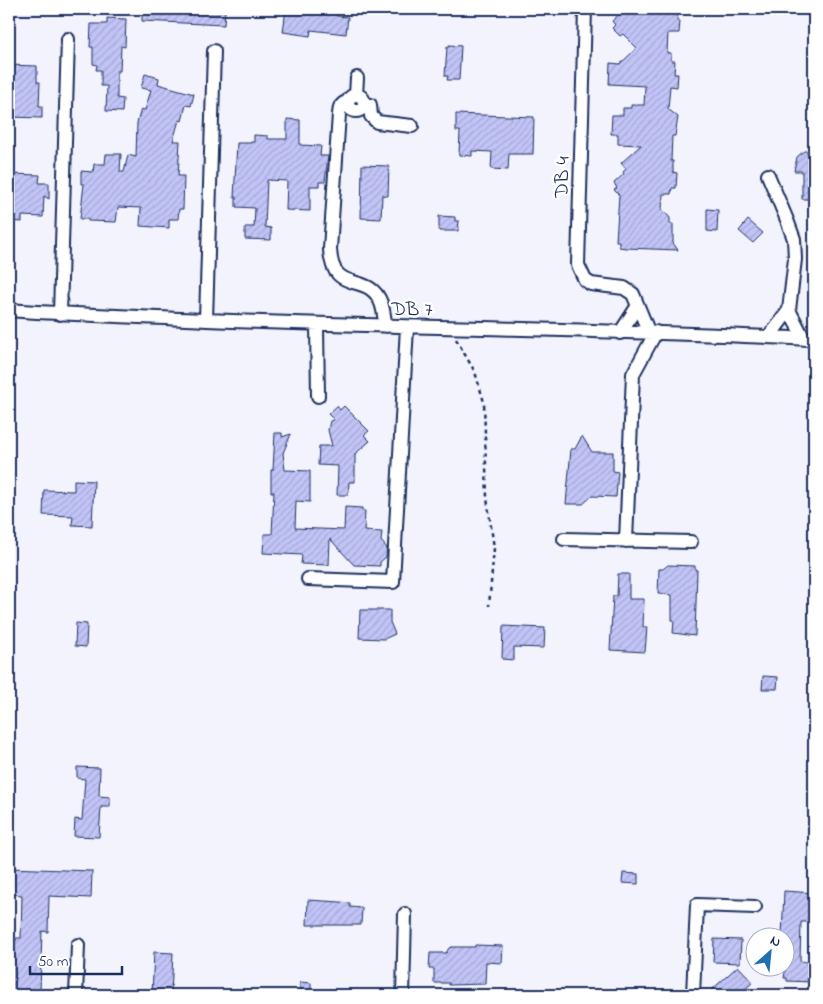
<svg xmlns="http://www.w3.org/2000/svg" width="823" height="1004" viewBox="0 0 823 1004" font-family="'Indie Flower',sans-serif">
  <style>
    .building { fill: url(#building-hatch); stroke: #1b2f5e }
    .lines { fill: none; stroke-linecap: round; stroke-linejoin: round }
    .minor-casing { stroke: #1b2f5e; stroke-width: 16 }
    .path { stroke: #1b2f5e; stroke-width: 2.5; stroke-dasharray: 4 4; stroke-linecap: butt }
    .minor { stroke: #fff; stroke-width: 12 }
    .labels { text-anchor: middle; stroke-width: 5; stroke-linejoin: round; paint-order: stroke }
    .street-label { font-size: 20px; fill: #1b2f5e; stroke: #fff }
  </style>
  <defs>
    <pattern id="building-hatch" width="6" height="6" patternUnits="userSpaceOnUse" patternTransform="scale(1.25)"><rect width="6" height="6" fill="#c1c4f6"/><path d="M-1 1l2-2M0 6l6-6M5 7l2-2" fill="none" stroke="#a5a9d5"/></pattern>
  </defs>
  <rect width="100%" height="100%" fill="#f3f3fd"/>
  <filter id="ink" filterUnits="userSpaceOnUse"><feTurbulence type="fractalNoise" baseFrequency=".02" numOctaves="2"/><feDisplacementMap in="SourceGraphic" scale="10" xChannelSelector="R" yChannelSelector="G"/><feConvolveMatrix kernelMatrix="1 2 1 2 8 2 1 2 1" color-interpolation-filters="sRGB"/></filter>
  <g filter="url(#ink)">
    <!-- building -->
    <path class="building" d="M142 9H225L224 25 142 21Z
      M286 9 322 10V9H338L337 16 348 17 346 34 311 30 310 36 283 32Z
      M625 9H678L677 21H680L679 33H668L667 53H671V61H675L674 74H678L677 87 670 86 668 109 678 117 675 136H672L671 161H673V172L677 173 676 188H672L671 194H663L662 209 670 218V224H673V243L678 250 626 248 619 247V241H616L619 195 614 190 617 188 614 183 624 174 623 172 626 169 621 163 641 145 618 144V134H611L612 115H623V108H631V105H644L645 86 609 84 610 63 620 64 637 48 623 34 620 36 612 28 615 25 612 21Z
      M107 18 126 19 125 47 121 46 120 71H117V98L123 99 122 112 106 111 107 86H101V70H96L97 65 93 64V47H90L91 24H107Z
      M449 45 461 46 459 80H447L448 76H445L447 47H449Z
      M9 65 37 66V82H40L39 106H42V118L9 117Z
      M145 74 159 78 158 84 194 94 191 106 186 105 182 121 179 120 173 141H180L178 176H184L183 209H179L178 219H169V228L140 226 141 208 118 207 116 222 88 221V219H80L84 184H81V171L93 172 94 164H105L106 154H121L120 172H124L128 155 136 157 137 123 141 109 145 110 151 90 141 88Z
      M456 114 534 117 533 154H509L508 170 491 169 492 152 472 151V156L459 155 460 131H456Z
      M287 119 300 120V145L321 146 320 156H328L325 182H319V186H310V211L286 210 287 181 267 180 265 227 271 228V240L245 239V227H254L255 208 236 207V197H234L237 143H251V142H254V135L268 136V139H287Z
      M804 151H814V199H802V171H794L797 157Z
      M362 165 389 166 388 196 382 195 381 219 361 218Z
      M9 174 40 175 39 183H49V199L44 196 43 217 22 216V222L9 221Z
      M707 209 718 210 717 232 707 231Z
      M439 216 455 217V221H459L458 231H439Z
      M748 220 763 233 753 243 739 231Z
      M337 406 340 410 344 406 369 431 364 435 370 441 355 454V482H349L348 495H337L338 466 318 465 319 446H332L328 430 330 421 334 420 328 414Z
      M275 433H282V437L291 434 283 453 285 470 310 471V502L296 501 295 528 344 530 345 507 362 508V511H365L364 531 382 532 381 541 387 548 386 557 380 562V566L354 565 330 539 329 565 301 564 302 555 263 553 264 534H272L274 492H271V470H273Z
      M582 436 592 452H613V471L618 472 616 497 592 496 583 504H566L571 449H575Z
      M74 480 94 481 92 526 72 525 73 516 43 515 44 490 74 491Z
      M668 565 695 566V570H697L695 636 673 633 674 620H672V595L658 594 659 569H663Z
      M618 574H629V599H644L643 627H647L645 652 610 650 613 596H617Z
      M360 610H390V622L395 634 384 639 359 638Z
      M76 623 87 624 86 647 75 646Z
      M503 626 545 628 544 648 514 647V660L502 659Z
      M763 676 778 677 777 689H762Z
      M77 767 100 768 99 796 110 797V807H101L99 837 74 836 75 819 82 820 85 779 77 778Z
      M9 868 92 871 91 898 49 896 48 932 42 931 40 992H38V995H16V991H9V940L16 941V938H21L22 895 9 894Z
      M623 873 638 874V884L622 883Z
      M784 891 814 893V922H801L800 961 814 963V979H812L811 982 787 981V978H784L786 966V936H782Z
      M308 900 340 902 350 903V907L362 908 361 925H307Z
      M714 939 741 940 740 963 713 962Z
      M475 945 503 946 502 963 486 962 485 984 449 985V983H434V969H429L430 953H446L449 948 452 947H475Z
      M154 952 173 953 171 995H152Z
      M738 966 753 982 739 995H706Z
      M300 982 311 983V995H300Z"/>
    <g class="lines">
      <defs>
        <path id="minor" d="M585 9 578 265 585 280 591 284 624 288 633 294 649 333
          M356 95 357 78
          M348 103a8 8 0 1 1 16 0a8 8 0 1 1-16 0Z
          M348 103H344L340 107 339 114 330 249C332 297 369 270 381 303 384 310 384 319 386 326
          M364 104 370 105 371 116 377 122 412 126
          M768 175 787 220 794 239 795 259 789 310 769 337
          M9 310C75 315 141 317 207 320 409 328 612 329 814 339
          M789 310 804 339
          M60 314 68 39
          M206 320 214 51
          M317 325 318 396
          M620 333 637 307
          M564 539 691 542
          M626 541 633 374 656 332
          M308 579 393 582 407 327
          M76 995 78 945
          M403 995 405 914
          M693 995 697 905 755 907"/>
      </defs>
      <!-- minor casing -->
      <use href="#minor" class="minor-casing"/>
      <!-- path -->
      <path class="path" d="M456 339 475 372 484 402 487 498 494 548 489 606"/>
      <!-- minor -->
      <use href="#minor" class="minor"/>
    </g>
  </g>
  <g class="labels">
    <!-- street labels -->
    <g class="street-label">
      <text transform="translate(561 177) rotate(-88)" y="7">DB 4</text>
      <text transform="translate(412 308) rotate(1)" y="7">DB 7</text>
    </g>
  </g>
  <!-- margin -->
  <rect width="823" height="1004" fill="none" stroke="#fff" stroke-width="30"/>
  <rect x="15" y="15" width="793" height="974" fill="none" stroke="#1b2f5e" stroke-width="2" filter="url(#ink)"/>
  <!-- north arrow -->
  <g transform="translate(770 952) rotate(27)"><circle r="24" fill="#ffffff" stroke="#a4acbf"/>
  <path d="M0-4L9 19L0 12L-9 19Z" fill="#1f6fb2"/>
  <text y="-8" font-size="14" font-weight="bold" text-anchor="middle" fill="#1b2f5e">N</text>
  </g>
  <!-- scale -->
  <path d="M30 966v8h92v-8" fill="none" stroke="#1b2f5e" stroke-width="2.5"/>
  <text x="38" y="966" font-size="15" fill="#1b2f5e" stroke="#ffffff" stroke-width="4" paint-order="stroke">50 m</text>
</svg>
